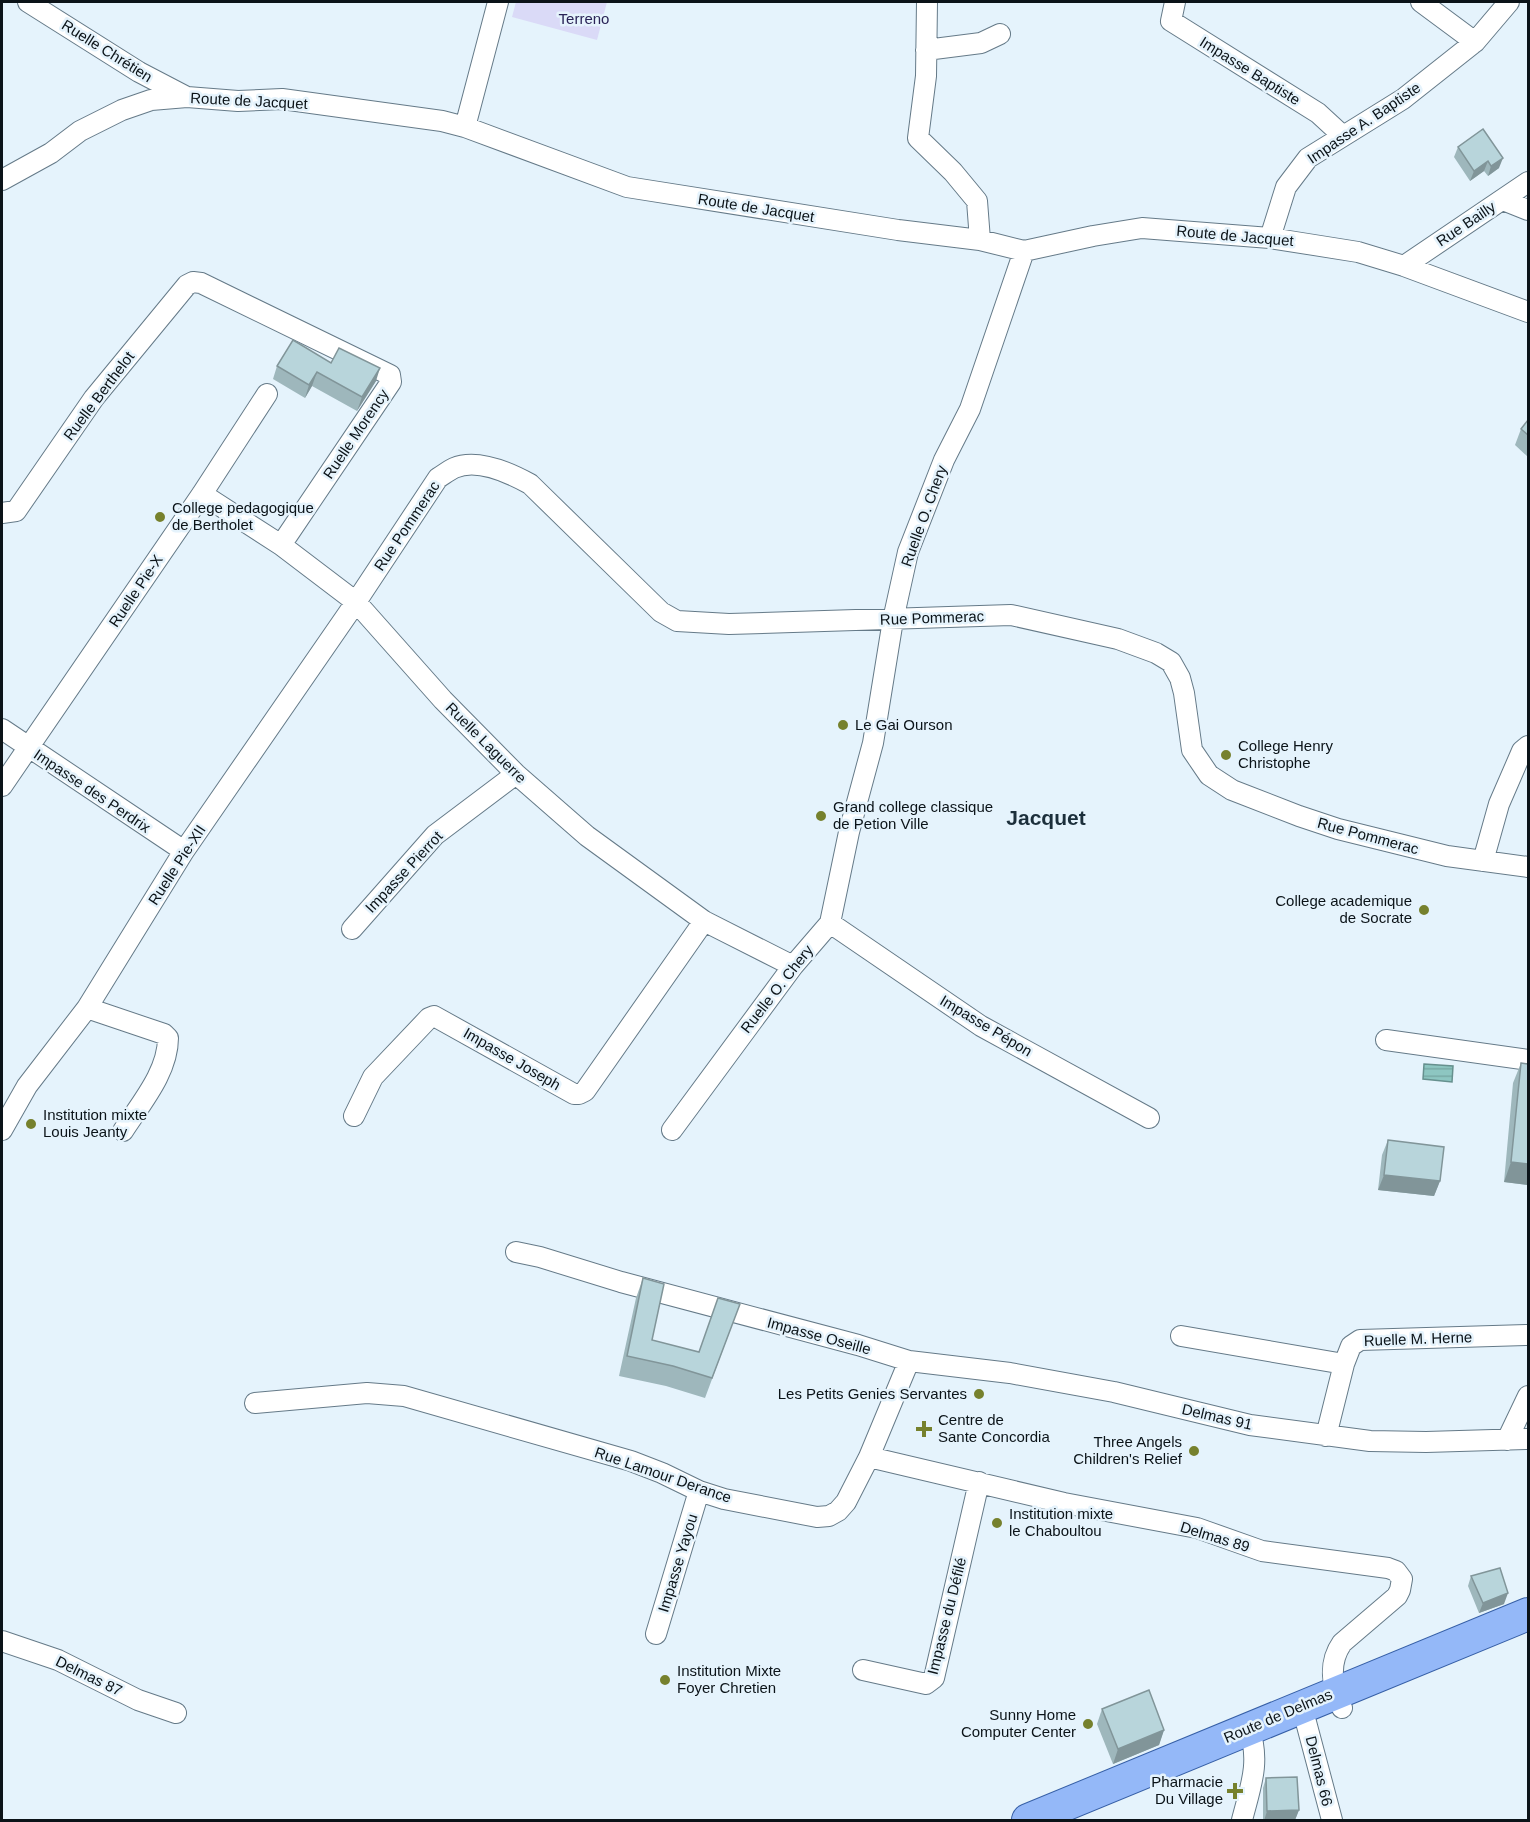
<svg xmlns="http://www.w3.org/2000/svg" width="1530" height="1822" viewBox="0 0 1530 1822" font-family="Helvetica,sans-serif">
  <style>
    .green { fill: #dadaf7 }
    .water { fill: url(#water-rules); stroke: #66908e; stroke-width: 1.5 }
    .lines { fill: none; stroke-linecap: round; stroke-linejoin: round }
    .minor-casing { stroke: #657a88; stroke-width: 22 }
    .primary-casing { stroke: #365fa6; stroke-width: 34 }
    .minor { stroke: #fff; stroke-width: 20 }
    .primary { stroke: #94b8f8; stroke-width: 32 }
    .wall { fill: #9eb7bc }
    .shaded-wall { fill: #819599 }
    .building { fill: #b8d5db; stroke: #819599; stroke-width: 1.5 }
    .poi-dot { fill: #76812d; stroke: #e5f3fc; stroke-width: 2 }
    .labels { text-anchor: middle; stroke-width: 5; stroke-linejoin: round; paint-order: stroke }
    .park-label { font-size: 15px; fill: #2a2457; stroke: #e5f3fc }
    .street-label { font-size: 15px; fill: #0b1318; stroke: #e5f3fc }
    .poi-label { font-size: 15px; fill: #0b1318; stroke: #e5f3fc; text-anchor: start }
    .district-label { font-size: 21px; font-weight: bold; fill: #1c2f3b; stroke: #e5f3fc }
  </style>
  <defs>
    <pattern id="water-rules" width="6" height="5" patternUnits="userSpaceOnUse" patternTransform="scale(1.5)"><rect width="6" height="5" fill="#8dc6c1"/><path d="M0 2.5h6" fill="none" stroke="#78a9a5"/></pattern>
  </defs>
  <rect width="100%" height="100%" fill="#e5f3fc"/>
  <!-- green -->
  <path class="green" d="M516 2H607L597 40 512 17Z"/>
  <!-- water -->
  <path class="water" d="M1424 1064 1453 1066 1452 1082 1423 1079Z"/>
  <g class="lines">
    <defs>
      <path id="minor" d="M28 2 139 72 185 96
        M927 2 926 76 918 138 953 172 977 201 980 240
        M1175 2 1171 21 1318 113 1343 136
        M1421 2 1475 42
        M926 50 981 43 1000 34
        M465 127 498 2
        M2 180 51 153 80 131 122 110 151 100 187 97 238 101 282 99 442 121 465 127 627 187 898 230 980 240 1024 251 1093 236 1142 228 1270 238 1358 252 1404 266 1528 312
        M1503 200 1528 210
        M1270 238 1286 187 1308 158 1403 99 1475 42 1509 2
        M1404 266 1528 182
        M202 494 281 545 356 602 443 700 516 774 587 836 704 921 793 966
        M2 513 16 511 94 398 187 285 193 282 201 283 390 375 391 382 281 545
        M2 729 184 851
        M2 786 202 494 267 394
        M1483 861 1499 804 1522 751 1528 746
        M830 923 981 1026 1149 1118
        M352 929 435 835 516 774
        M87 1008 164 1034 168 1038C168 1072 141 1103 123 1131
        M1386 1040 1528 1060
        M354 1116 373 1077 429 1018 434 1016 574 1094H579L585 1091 704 921
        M2 1130 27 1086 87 1008 184 851 356 602 438 478C443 475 448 471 454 468 477 458 510 473 530 484L661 612 677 621 729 624 1011 615 1118 639 1156 653 1171 662 1180 678 1184 693 1192 750 1209 775 1232 790 1299 816 1338 829 1447 856 1528 867
        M672 1130 793 966 830 923 849 832 873 743 893 620 908 552 944 460 970 409 1024 251
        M516 1252 540 1257 621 1282 858 1345 909 1361 1010 1373 1114 1392 1250 1425 1370 1441 1426 1442 1528 1439
        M1181 1336 1344 1364 1351 1346 1360 1340 1528 1335
        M255 1403 367 1393 404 1396 631 1461 662 1473 699 1491 724 1499 817 1517 829 1516 838 1511 846 1502 869 1457 909 1361
        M1326 1436 1344 1364
        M1507 1440 1528 1396
        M869 1457 1064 1503 1197 1528 1262 1551 1388 1568 1396 1571 1402 1579 1400 1590 1397 1596 1342 1643C1328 1663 1332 1687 1342 1708
        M656 1634 699 1491
        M2 1641 58 1660 138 1700 176 1713
        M863 1670 926 1684 934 1678 979 1482
        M1306 1722 1332 1820
        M1242 1820C1250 1788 1261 1762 1249 1729"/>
      <path id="primary" d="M1028 1820 1528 1614"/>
    </defs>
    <!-- minor casing -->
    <use href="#minor" class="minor-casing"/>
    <!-- primary casing -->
    <use href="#primary" class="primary-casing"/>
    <!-- minor -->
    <use href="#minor" class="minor"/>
    <!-- primary -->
    <use href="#primary" class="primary"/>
  </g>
  <!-- wall -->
  <path class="wall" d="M1483 129 1499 168 1488 176 1484 171 1470 181 1454 157 1458 147Z
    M331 363 376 381 357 411 312 386 305 398 273 379 277 366Z
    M1528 420V457L1515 445 1521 429Z
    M1521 1063 1528 1064V1185L1504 1182 1513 1083Z
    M1388 1140 1440 1181 1434 1196 1378 1190 1382 1155Z
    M643 1278 652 1340 699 1352 740 1304 705 1398 666 1386 619 1376 636 1298Z
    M1471 1576 1504 1604 1479 1613 1468 1586Z
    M1102 1709 1164 1730 1159 1745 1113 1764 1097 1724Z
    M1266 1778 1299 1810 1295 1820 1263 1821V1788Z"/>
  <!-- shaded-wall -->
  <path class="shaded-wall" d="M1503 158 1499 168 1488 176 1491 166Z
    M1488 161 1484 171 1470 181 1474 171Z
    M380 368 376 381 357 411 362 397Z
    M317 372 312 386 305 398 309 385Z
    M1511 1162 1528 1164V1185L1504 1182Z
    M1384 1175 1440 1181 1434 1196 1378 1190Z
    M1508 1593 1504 1604 1479 1613 1483 1603Z
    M1164 1730 1159 1745 1113 1764 1118 1749Z
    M1299 1810 1295 1820 1264 1821 1267 1811Z"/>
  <!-- building -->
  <path class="building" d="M1483 129 1503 158 1491 166 1488 161 1474 171 1458 147Z
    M293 340 331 363 339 348 380 368 362 397 317 372 309 385 277 366Z
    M1528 420V435L1521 429Z
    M1521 1063 1528 1064V1164L1511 1162Z
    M1388 1140 1444 1147 1440 1181 1384 1175Z
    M643 1278 664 1284 652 1340 699 1352 718 1298 740 1304 712 1378 673 1366 627 1356Z
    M1500 1568 1508 1593 1483 1603 1471 1576Z
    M1149 1690 1164 1730 1118 1749 1102 1709Z
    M1297 1777 1299 1810 1267 1811 1266 1778Z"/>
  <!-- markers -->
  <g class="poi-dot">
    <circle cx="160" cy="517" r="6"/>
    <circle cx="843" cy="725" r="6"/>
    <circle cx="1226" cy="755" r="6"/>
    <circle cx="821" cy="816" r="6"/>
    <circle cx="1424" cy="910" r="6"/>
    <circle cx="31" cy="1124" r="6"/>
    <circle cx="979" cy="1394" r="6"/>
    <path d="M921 1420h6v6h6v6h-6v6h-6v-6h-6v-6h6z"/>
    <circle cx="1194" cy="1451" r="6"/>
    <circle cx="997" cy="1523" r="6"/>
    <circle cx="665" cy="1680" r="6"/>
    <circle cx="1088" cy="1724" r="6"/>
    <path d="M1232 1782h6v6h6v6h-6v6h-6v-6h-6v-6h6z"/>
  </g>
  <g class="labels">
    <!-- park labels -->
    <g class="park-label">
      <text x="584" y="24">Terreno</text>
    </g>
    <!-- street labels -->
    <g class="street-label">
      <text transform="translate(107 51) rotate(32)" y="5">Ruelle Chrétien</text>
      <text transform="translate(1250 71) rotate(32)" y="5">Impasse Baptiste</text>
      <text transform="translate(249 101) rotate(3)" y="5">Route de Jacquet</text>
      <text transform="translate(1364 123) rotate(-34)" y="5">Impasse A. Baptiste</text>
      <text transform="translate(756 208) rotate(9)" y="5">Route de Jacquet</text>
      <text transform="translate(1466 224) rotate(-34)" y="5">Rue Bailly</text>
      <text transform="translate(1235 236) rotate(5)" y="5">Route de Jacquet</text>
      <text transform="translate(99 396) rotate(-53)" y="5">Ruelle Berthelot</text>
      <text transform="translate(356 434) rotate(-56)" y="5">Ruelle Morency</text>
      <text transform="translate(924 516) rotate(-70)" y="5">Ruelle O. Chery</text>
      <text transform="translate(407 526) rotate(-56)" y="5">Rue Pommerac</text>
      <text transform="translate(136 591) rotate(-56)" y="5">Ruelle Pie-X</text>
      <text transform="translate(932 618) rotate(-2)" y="5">Rue Pommerac</text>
      <text transform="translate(486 743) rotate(45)" y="5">Ruelle Laguerre</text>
      <text transform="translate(92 791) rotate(34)" y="5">Impasse des Perdrix</text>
      <text transform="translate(1368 836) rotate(15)" y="5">Rue Pommerac</text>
      <text transform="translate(177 865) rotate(-57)" y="5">Ruelle Pie-XII</text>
      <text transform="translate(404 872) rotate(-47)" y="5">Impasse Pierrot</text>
      <text transform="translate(777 989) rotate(-52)" y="5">Ruelle O. Chery</text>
      <text transform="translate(986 1026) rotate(31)" y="5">Impasse Pépon</text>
      <text transform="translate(512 1059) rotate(30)" y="5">Impasse Joseph</text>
      <text transform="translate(819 1336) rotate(15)" y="5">Impasse Oseille</text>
      <text transform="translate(1418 1339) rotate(-2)" y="5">Ruelle M. Herne</text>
      <text transform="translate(1217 1417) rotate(13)" y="5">Delmas 91</text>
      <text transform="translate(663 1475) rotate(19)" y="5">Rue Lamour Derance</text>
      <text transform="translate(1215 1537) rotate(17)" y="5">Delmas 89</text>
      <text transform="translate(678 1563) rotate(-73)" y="5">Impasse Yayou</text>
      <text transform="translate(947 1616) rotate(-76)" y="5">Impasse du Défilé</text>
      <text transform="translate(89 1676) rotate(26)" y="5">Delmas 87</text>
      <text transform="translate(1278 1716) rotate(-23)" y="5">Route de Delmas</text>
      <text transform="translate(1319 1771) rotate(76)" y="5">Delmas 66</text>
    </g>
    <!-- poi labels -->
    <g class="poi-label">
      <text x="172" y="513">College pedagogique<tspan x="172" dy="17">de Bertholet</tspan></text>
      <text x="855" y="730">Le Gai Ourson</text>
      <text x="1238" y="751">College Henry<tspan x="1238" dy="17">Christophe</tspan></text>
      <text x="833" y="812">Grand college classique<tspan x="833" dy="17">de Petion Ville</tspan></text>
      <text x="1412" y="906" text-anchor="end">College academique<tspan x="1412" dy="17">de Socrate</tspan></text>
      <text x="43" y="1120">Institution mixte<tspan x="43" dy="17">Louis Jeanty</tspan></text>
      <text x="967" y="1399" text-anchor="end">Les Petits Genies Servantes</text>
      <text x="938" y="1425">Centre de<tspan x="938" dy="17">Sante Concordia</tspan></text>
      <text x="1182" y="1447" text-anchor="end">Three Angels<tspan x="1182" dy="17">Children's Relief</tspan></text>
      <text x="1009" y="1519">Institution mixte<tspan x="1009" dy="17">le Chaboultou</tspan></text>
      <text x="677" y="1676">Institution Mixte<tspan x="677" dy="17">Foyer Chretien</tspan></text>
      <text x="1076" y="1720" text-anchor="end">Sunny Home<tspan x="1076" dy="17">Computer Center</tspan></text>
      <text x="1223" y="1787" text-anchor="end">Pharmacie<tspan x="1223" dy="17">Du Village</tspan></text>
    </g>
    <!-- district labels -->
    <g class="district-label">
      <text x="1046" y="825">Jacquet</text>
    </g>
  </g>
  <!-- border -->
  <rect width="1530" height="1822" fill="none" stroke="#0b1318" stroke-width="6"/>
</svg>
